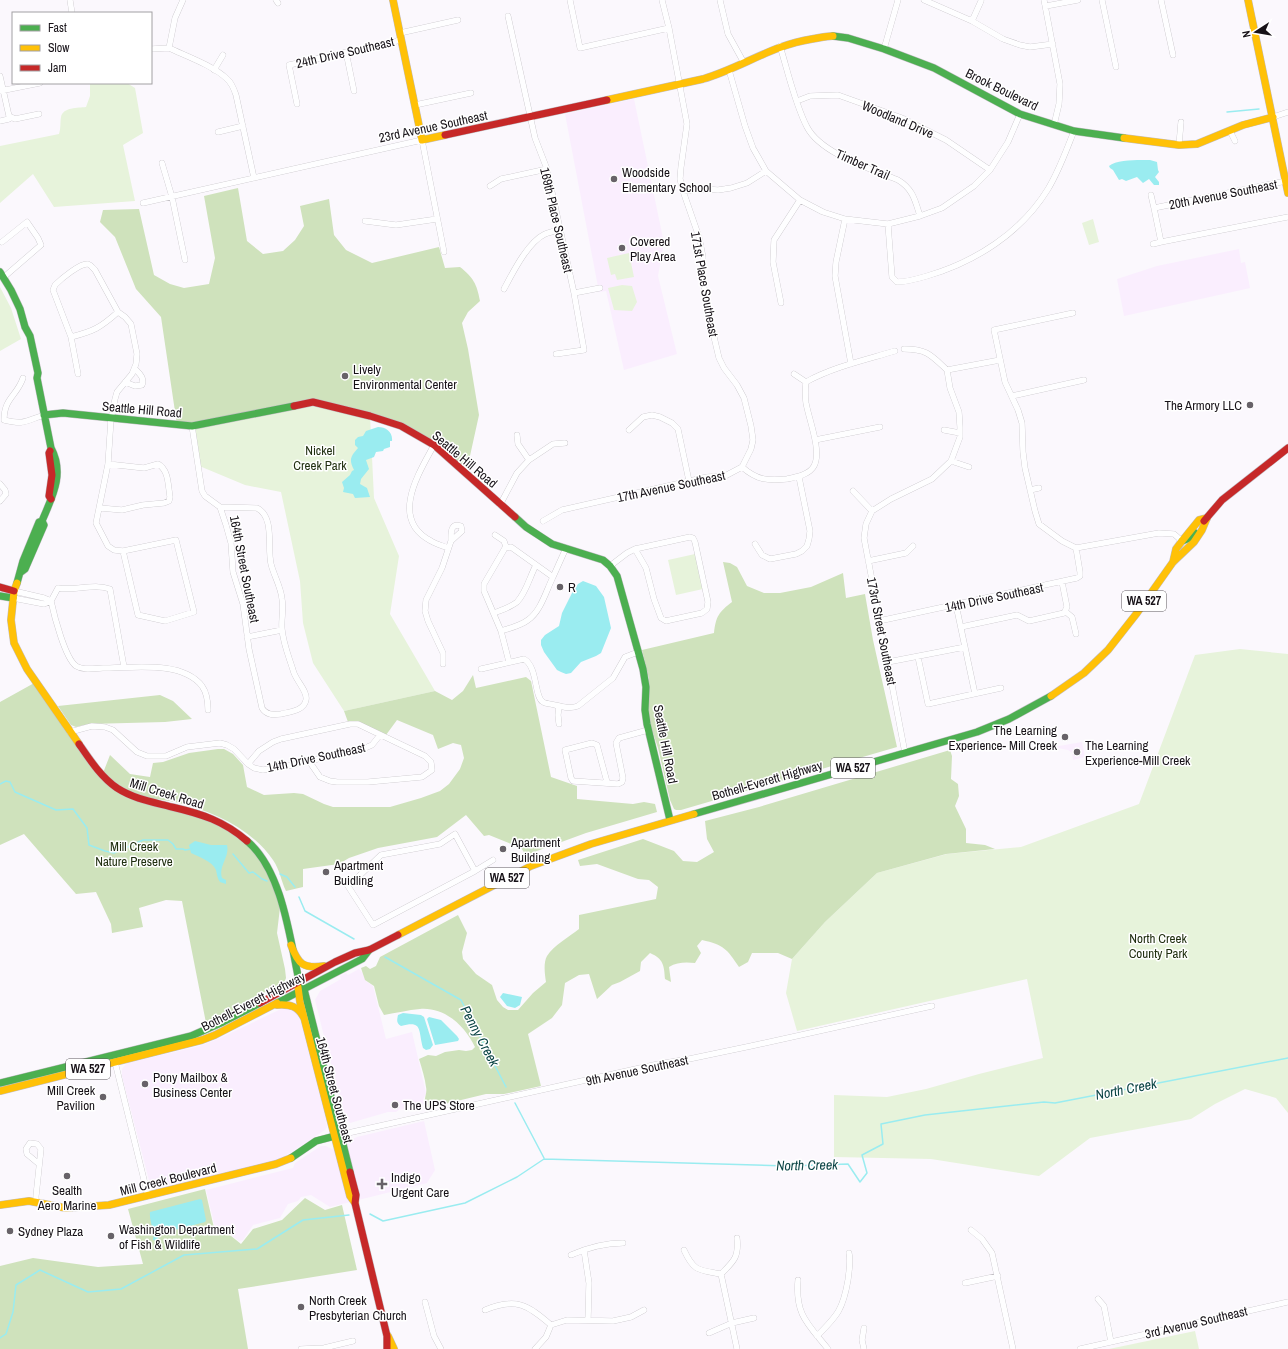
<svg xmlns="http://www.w3.org/2000/svg" width="1288" height="1349" viewBox="0 0 1288 1349" font-family="'Archivo Narrow',sans-serif">
  <style>
    .built { fill: #faeefe }
    .green { fill: #e7f3db }
    .forest { fill: #cfe2bc }
    .water { fill: #9aecf0 }
    .lines { fill: none; stroke-linecap: round; stroke-linejoin: round }
    .stream { stroke: #9aecf0; stroke-width: 1.5 }
    .street-casing { stroke: #c0bdc2; stroke-width: 6 }
    .fast-casing { stroke: #c0bdc2; stroke-width: 8 }
    .slow-casing { stroke: #c0bdc2; stroke-width: 8 }
    .jam-casing { stroke: #c0bdc2; stroke-width: 8 }
    .street { stroke: #fefeff; stroke-width: 5.5 }
    .fast { stroke: #4caf50; stroke-width: 7 }
    .slow { stroke: #ffc107; stroke-width: 7 }
    .jam { stroke: #c62828; stroke-width: 7 }
    .poi-dot { fill: #676268; stroke: #fff; stroke-width: 1.5 }
    .labels { text-anchor: middle; stroke-width: 3; stroke-linejoin: round; paint-order: stroke }
    .shield { fill: #fff; stroke: #5d595d; stroke-width: 1 }
    .shield-label { font-size: 12px; font-weight: bold; fill: #171218 }
    .street-label { font-size: 13px; fill: #171218; stroke: #fff }
    .poi-label { font-size: 13px; fill: #171218; stroke: #fff; text-anchor: start }
    .park-label { font-size: 13px; fill: #202f10; stroke: #fff }
    .water-label { font-size: 14px; font-style: italic; fill: #0c4546; stroke: #fff }
  </style>
  <rect width="100%" height="100%" fill="#fbf8fd"/>
  <!-- built -->
  <path class="built" d="M634 99 664 243 658 276 677 354 624 370 606 291 599 292 565 114Z
    M1239 249 1241 263 1245 262 1250 288 1124 316 1117 279 1157 266Z
    M1082 742 1085 757 1073 760 1072 753 1068 750 1053 747Z
    M359 969 362 972 366 981 373 986 386 1039 412 1032 426 1093 423 1100 424 1104 400 1110V1109L396 1112H388L350 1123 344 1117 315 1000 320 991 341 979 340 976 346 973 348 975Z
    M283 1008 295 1010 299 1015 326 1120 327 1127 325 1130 279 1160 157 1190 151 1188 122 1076V1069L125 1065 128 1063 200 1046 218 1039Z
    M424 1121 435 1170 427 1183 330 1207 311 1195 301 1197 298 1201 288 1204 280 1218 253 1225 243 1240 239 1241 220 1227H215L206 1190 293 1168 295 1163 321 1146H326L332 1149 357 1137Z"/>
  <!-- green -->
  <path class="green" d="M90 83H127L135 88 143 133 123 145 135 201 54 207 33 174 0 203V146L59 134C61 128 60 123 61 117 63 107 78 108 86 107L90 96Z
    M1093 219 1099 242 1089 245 1082 223Z
    M629 253 634 277 617 280 615 274 611 275 607 258Z
    M622 285 632 286 637 302 632 311 614 310 608 288Z
    M0 287 11 308 21 339 0 351Z
    M313 402 370 416 374 498 399 556 390 614 435 691 344 711 313 663 303 623 300 581 281 492 245 485 197 465 192 426Z
    M695 554 703 589 676 595 668 560Z
    M1240 649 1288 654V1113L1276 1098 1245 1089 1215 1104 1191 1119 1090 1138 1039 1176 931 1159 834 1157V1095L887 1097 926 1089 979 1074 1043 1058 1027 979 797 1031 786 993 792 959 825 922 877 873 947 854 1021 847 1139 804 1195 655Z
    M1195 1331 1199 1349H1109Z"/>
  <!-- forest -->
  <path class="forest" d="M238 188 247 241 263 254 283 251 295 240 304 226 300 206 329 199 334 235 346 250 372 263 439 247 445 268 460 267C473 277 477 284 480 301L468 312 462 323 468 349 479 415 466 474 434 445 401 426 313 402 192 426 177 425 161 317 136 289 115 237 100 222 103 210 139 209 154 275 170 284 184 288 209 284 215 258 204 196Z
    M723 562 730 563 737 567 747 586 764 593H780L811 587 843 573 846 598 865 594 873 640 897 747 681 810H676L674 809 670 800 658 748 651 727 649 714V679L642 650 714 633C716 616 719 612 732 602Z
    M473 675 476 688 526 677 531 681 551 777 577 786V799L633 804 644 802 655 804 657 812 586 833 526 855 521 848 489 835 484 836 466 815 437 837 378 848 349 858 339 864 303 869V887L286 891C281 881 280 870 273 860 251 828 212 811 175 802 161 799 144 799 131 792 120 787 112 780 103 773L110 755 130 774 150 777 153 763 163 762 189 753 218 749H224L233 754 243 765 247 787 264 795 294 793 303 794 324 804 333 807H390L421 798 440 791 449 784 460 769 464 758 461 745 453 743 438 749 433 735 397 720 386 735 362 723 348 722 344 711 435 691 452 700 463 691Z
    M36 682 53 707 64 729 70 732 88 757 121 791 222 823 255 848 281 899 277 933 285 969 286 978 284 983 272 988 207 1028 182 901 166 900 139 908 143 927 112 933 111 924 96 892 76 894 24 834 0 845V702Z
    M160 695 173 701 192 719 165 722 89 724 76 727 71 725 58 706Z
    M950 750 952 756 951 779 958 784 959 796 955 806 966 829V843L985 845 995 849 946 854 877 873 825 922 792 959 778 953H752L748 962 739 967C727 949 724 945 702 940L697 946 701 953 695 963C686 962 677 962 669 967L671 982 665 979C664 966 664 959 650 953L641 962 640 971 620 982 612 985 597 999 589 974 579 975 565 983 562 1005 552 1018 528 1034 541 1086 504 1094H486L428 1108C421 1101 428 1095 426 1087 425 1078 422 1069 419 1059L428 1055 436 1056 445 1052 459 1050 466 1051 472 1050 475 1047C465 1026 445 1007 420 1009 408 1010 396 1013 384 1015L379 1006 374 986 365 980 361 968 366 966 370 969 376 966 380 957 458 915 467 933 462 952 463 959 476 974 492 985 497 1000 503 1007 508 1010H518L533 993 546 982C545 975 543 963 547 956 554 945 569 937 579 929V915L656 899 658 887 649 880 638 879 597 864 580 866 578 860 643 839 674 851 683 861 697 862 714 852 707 839 705 821 759 807Z
    M205 1189 214 1228 220 1227 241 1244 253 1229 282 1220 305 1198 325 1210 342 1205 357 1270 238 1289 248 1349H0V1266L33 1258 98 1267 143 1264 128 1209Z"/>
  <!-- water -->
  <path class="water" d="M1150 160 1157 162 1158 170 1159 172 1155 177 1159 182V185H1154L1149 179 1143 183 1137 177 1126 181 1122 179 1119 180 1113 170 1110 168 1109 166C1117 159 1140 160 1150 160Z
    M378 427C386 427 393 432 392 441H390V447L384 449 383 451 376 452 374 457 366 460 369 469 361 479 360 484 367 488 370 497 355 498 353 494 343 492 344 488 342 482 350 475 352 471 354 470C349 460 350 457 358 448L355 445V440L358 437 363 436 366 431Z
    M583 581 596 586 604 597 611 628 601 653 596 656 581 662 571 673 566 674 561 672 557 670 544 652 541 645V640L545 635 559 626 562 613 573 591 578 584Z
    M195 841 211 845H227C230 857 218 866 222 878L226 880V884L220 882C217 878 217 874 216 870 212 861 199 857 191 853L189 845Z
    M503 993 522 997 520 1005 515 1008 507 1006 500 997Z
    M403 1013 421 1015 424 1017 433 1045 430 1049 426 1050 423 1048C418 1030 423 1020 401 1026 396 1023 397 1020 398 1015Z
    M429 1017 441 1020 457 1036 459 1039 458 1041 435 1045 427 1019Z
    M200 1199 202 1200 206 1220 205 1222 163 1233 159 1236 157 1241 153 1240C155 1230 149 1222 150 1212Z"/>
  <g class="lines">
    <!-- stream -->
    <path class="stream" d="M1227 112 1259 109
      M0 784 6 781 10 782 15 792 56 810 73 809 87 828 89 845 105 851 114 853 143 840H168L173 844 176 849H183L185 850 192 849
      M233 854 249 873 253 872 262 879 267 881
      M280 874 287 877 295 887
      M299 897 305 911 354 939
      M385 957 461 1000 506 1087
      M515 1103 544 1158
      M370 1214 383 1221 465 1203 517 1177 544 1159 788 1166 848 1164 860 1182 867 1173 862 1155 883 1144 881 1124 925 1115 1044 1102 1055 1103 1288 1058
      M0 1338 6 1334 13 1312 16 1285 40 1270 88 1292 121 1289 184 1255 257 1249 303 1220 349 1215"/>
    <defs>
      <path id="street" d="M70 0 72 13
        M183 0 175 18 169 48C186 56 214 66 227 79 232 83 234 89 236 95L254 178
        M276 0 278 3
        M570 0 580 48 669 28
        M662 0 669 28 687 124 681 167 680 179 683 191 699 237 703 257V279L706 303 719 358 724 368 737 385 744 398 751 426 753 440 751 449 742 467
        M720 0 728 34 744 63
        M924 0 972 21 1003 39 1020 45 1030 47 1053 44
        M1044 0 1060 84 1059 104 1054 125
        M1102 0 1116 67
        M1161 0 1173 55
        M1046 6 1078 0
        M508 16 535 138 547 169 574 293 584 350 556 354
        M972 21 981 1
        M400 33 458 20
        M780 46C788 72 795 104 807 127 821 154 872 169 898 180 913 189 915 200 920 216
        M151 49 169 48
        M884 49 898 0
        M346 52 354 91
        M214 70 223 55
        M729 70 745 126 753 148 766 171 800 200 823 212 845 219 888 224 920 216 942 208 974 186 990 170 1008 142 1020 114
        M0 76 9 116V119L0 121
        M0 91 40 83
        M797 101 810 96 838 95 902 118 946 140 990 170
        M297 104 289 65 401 40
        M415 105 471 93
        M9 116 15 119 39 114
        M1273 117 1288 112
        M1230 131 1235 141
        M218 132 243 126
        M1179 145 1181 122
        M162 163 172 197 185 260
        M1286 181 1154 208 1161 242 1288 217
        M490 186 501 179 547 169
        M683 191 704 189 718 190 731 188 747 183 766 171
        M1151 195 1154 208
        M143 203 422 140 444 252
        M845 219 836 262 835 276 851 364
        M365 221 396 225 437 219
        M888 224 892 277 897 282C907 282 917 279 927 276 975 262 1021 233 1048 189 1059 171 1066 151 1074 131
        M2 242 27 222 38 238 41 245 4 277
        M1153 244 1161 242
        M504 289C513 272 528 242 545 234 550 232 556 231 561 229
        M574 293 600 288
        M781 303 773 262 774 240 800 200
        M1073 313 994 330 1005 382 1018 410 1022 423 1023 452 1025 468 1035 511 1039 524 1062 541 1076 548
        M71 337C94 331 100 328 118 312
        M904 349C927 349 931 355 947 370
        M947 370 1000 360
        M78 374 71 337 53 290 55 285C61 279 80 263 88 264 91 265 93 268 95 270L118 312 125 317 131 324 137 354 136 364 132 374 117 392 115 399 111 419 108 464 96 523 108 546 114 550 123 551 138 615 165 621 194 612 176 540 123 551
        M125 382 135 386 142 385C145 378 139 373 135 369
        M806 382C833 367 865 360 895 351
        M1012 396 1084 380
        M4 420C4 398 17 396 23 378
        M4 420C25 425 25 421 44 415
        M192 426 202 491 205 496 220 507 226 525 231 543 233 572 243 604 249 649 262 708C266 715 273 715 281 714 289 712 304 711 306 700 308 691 295 680 293 670 289 657 283 643 282 629 281 619 284 609 282 599 281 587 274 576 271 564 267 547 275 517 257 508L220 507
        M629 430 643 417 652 415 660 417 672 423 678 429 689 481
        M944 430 960 433
        M517 435 518 444 529 460
        M815 440 880 427
        M434 445C419 473 389 519 431 541 436 544 443 546 448 548
        M951 461 969 467
        M0 484 5 490 6 494 0 501
        M1030 490 1039 488
        M853 491 872 511
        M500 505 517 473 529 460 553 444 565 443
        M100 508 122 510 143 505 164 503 169 501 170 497C168 486 169 470 158 464L144 468 108 464
        M872 511 866 524 864 538 905 753
        M872 511 891 499 932 479 951 461 960 437V427L959 412 950 388 947 370
        M543 521 562 510 707 477 725 476 742 467C757 480 767 481 787 479 796 477 809 475 814 466 822 451 809 420 806 403 805 396 805 390 806 382L794 374
        M495 535 504 541 506 547
        M755 544 762 555 770 559 796 554 802 551 807 546 809 539 810 531 799 477
        M1076 548 1159 533 1174 534 1182 541
        M868 561 906 553 913 546
        M610 566 627 553 635 549 690 537 693 538 695 542 708 602 707 609 702 613 670 620 666 621 661 618 654 599 646 568 635 549
        M14 591 44 598 51 601
        M13 598 44 604 51 601 58 588C75 591 94 583 110 589L124 667
        M51 601C54 615 65 658 76 666 84 671 95 668 103 668 132 668 182 660 202 686 207 693 208 701 208 710
        M956 605 975 694
        M1066 612 1072 617 1076 634
        M494 613C502 610 511 607 517 602 526 593 530 576 536 565
        M879 621 1077 578 1080 576V572L1076 548
        M961 627 1017 615 1029 621 1064 613 1067 607 1062 582
        M501 631C510 628 520 626 528 620 541 611 546 591 553 577
        M247 637 282 630
        M918 657 928 704 1001 688
        M509 662 501 631 484 591V584L505 548 511 547 553 577 566 548
        M888 662 965 647
        M443 664V653L428 621 425 611 426 600 442 568 451 541 462 531 461 526C450 522 451 534 451 541
        M481 669 524 659C538 667 534 697 543 702 546 704 552 704 555 705 563 707 570 709 578 706L613 678 625 657 638 652
        M559 706 558 715 559 724
        M70 732 92 726 105 727 113 730 137 752 147 756H166L187 747 220 743 227 745 234 749 248 764 254 768 263 770 288 766 365 748 372 745 380 735
        M248 764 259 751 273 742 281 739 350 724H358L425 756 431 762 432 770 422 777 368 782H337L330 781 320 777 309 761
        M607 782 597 745 592 743 565 750 571 778 573 781 618 784 622 782 623 778 616 743 619 738 648 730
        M475 871 455 834 440 844 381 855 357 878 346 883 373 925 475 871 493 860
        M115 1062 148 1196
        M339 1135 658 1064 689 1059 751 1046 932 1006
        M36 1201V1196L41 1149 37 1144 30 1143 26 1149 27 1154 39 1164
        M971 1230 982 1239 992 1253 1013 1349
        M584 1250 589 1283 588 1320
        M684 1250C694 1272 699 1270 721 1274 734 1261 739 1257 737 1238
        M571 1255C587 1248 607 1243 623 1243
        M721 1274 737 1349
        M798 1280C795 1315 808 1324 828 1349
        M965 1283 998 1276
        M1098 1299 1104 1306 1111 1342
        M425 1302 434 1336 441 1349
        M485 1310C516 1297 528 1305 551 1325
        M709 1333 732 1323 754 1318
        M817 1336C838 1315 843 1309 848 1280 849 1270 851 1262 849 1253
        M301 1349 324 1348 353 1341
        M535 1349 546 1337 551 1325 567 1320 613 1321 631 1317 644 1310
        M864 1349 862 1340 864 1328
        M1080 1349 1288 1302"/>
      <path id="fast" d="M833 36 848 38 884 49 934 68 1020 114 1074 131 1124 138
        M0 272 11 290 20 309 25 327 30 336 38 373 37 378 51 448C65 474 52 497 42 521L39 522 23 561 17 583
        M44 415 63 413 192 426 294 406
        M515 517 526 527 552 544 603 560 610 566 617 576 643 669 646 687 645 710 647 724 670 820
        M1182 541 1190 538 1195 533
        M21 572 25 569 44 525 42 521
        M0 596 13 598
        M694 814 977 732 1009 719 1051 696
        M247 841C282 870 290 938 299 981L304 989 350 1172
        M277 1003 362 959 369 950
        M0 1083 191 1036 223 1022 260 1003
        M291 1158 316 1141 335 1136"/>
      <path id="slow" d="M393 0 422 140 445 135
        M1248 0 1288 193
        M607 100 703 79C741 68 772 45 812 39 819 38 826 36 833 36
        M1124 138 1179 145 1197 144 1243 125 1273 117
        M1173 562 1176 549 1182 541 1199 520 1207 518
        M17 583 14 591 11 620 14 643 27 669 79 744
        M1051 696 1084 673 1108 650 1137 613 1173 562 1194 542 1202 530 1207 518
        M398 935 531 866 591 844 694 814
        M291 945C298 964 303 969 324 966
        M298 987 300 1002 350 1196 355 1203
        M277 1005C290 1004 298 1006 304 1018
        M0 1091 202 1040 215 1035 277 1003
        M0 1205 29 1201 66 1208 109 1205 276 1164 291 1158
        M388 1336 394 1349"/>
      <path id="jam" d="M445 135 607 100
        M294 406 313 402 370 416 401 426 434 445 515 517
        M50 451 49 453 52 475 49 496 51 499
        M1204 521 1222 500 1288 448
        M0 587 14 591
        M79 744C90 760 101 777 117 788 134 799 153 802 172 807 202 814 224 821 247 841
        M260 1003 335 962 355 953 369 950 398 935
        M350 1172 356 1195 355 1203 387 1336V1349"/>
    </defs>
    <!-- street casing -->
    <use href="#street" class="street-casing"/>
    <!-- fast casing -->
    <use href="#fast" class="fast-casing"/>
    <!-- slow casing -->
    <use href="#slow" class="slow-casing"/>
    <!-- jam casing -->
    <use href="#jam" class="jam-casing"/>
    <!-- street -->
    <use href="#street" class="street"/>
    <!-- fast -->
    <use href="#fast" class="fast"/>
    <!-- slow -->
    <use href="#slow" class="slow"/>
    <!-- jam -->
    <use href="#jam" class="jam"/>
  </g>
  <!-- markers -->
  <g class="poi-dot">
    <circle cx="614" cy="179" r="4"/>
    <circle cx="622" cy="248" r="4"/>
    <circle cx="345" cy="376" r="4"/>
    <circle cx="1250" cy="405" r="4"/>
    <circle cx="560" cy="587" r="4"/>
    <circle cx="1065" cy="737" r="4"/>
    <circle cx="1077" cy="752" r="4"/>
    <circle cx="503" cy="849" r="4"/>
    <circle cx="326" cy="872" r="4"/>
    <circle cx="145" cy="1084" r="4"/>
    <circle cx="103" cy="1097" r="4"/>
    <circle cx="395" cy="1105" r="4"/>
    <circle cx="67" cy="1176" r="4"/>
    <path d="M380 1178h4v4h4v4h-4v4h-4v-4h-4v-4h4z"/>
    <circle cx="10" cy="1231" r="4"/>
    <circle cx="111" cy="1236" r="4"/>
    <circle cx="301" cy="1307" r="4"/>
  </g>
  <g class="labels">
    <!-- shield labels -->
    <g class="shield">
      <rect x="1122" y="591" width="44" height="20" rx="3"/>
      <rect x="831" y="758" width="44" height="20" rx="3"/>
      <rect x="485" y="868" width="44" height="20" rx="3"/>
      <rect x="66" y="1059" width="44" height="20" rx="3"/>
    </g>
    <g class="shield-label">
      <text x="1144" y="605">WA 527</text>
      <text x="853" y="772">WA 527</text>
      <text x="507" y="882">WA 527</text>
      <text x="88" y="1073">WA 527</text>
    </g>
    <!-- street labels -->
    <g class="street-label">
      <text transform="translate(345 52) rotate(-13)" y="5">24th Drive Southeast</text>
      <text transform="translate(1002 89) rotate(26)" y="5">Brook Boulevard</text>
      <text transform="translate(898 119) rotate(23)" y="5">Woodland Drive</text>
      <text transform="translate(433 126) rotate(-12)" y="5">23rd Avenue Southeast</text>
      <text transform="translate(863 164) rotate(24)" y="5">Timber Trail</text>
      <text transform="translate(1223 194) rotate(-11)" y="5">20th Avenue Southeast</text>
      <text transform="translate(557 220) rotate(77)" y="5">169th Place Southeast</text>
      <text transform="translate(705 284) rotate(80)" y="5">171st Place Southeast</text>
      <text transform="translate(142 409) rotate(5)" y="5">Seattle Hill Road</text>
      <text transform="translate(465 459) rotate(40)" y="5">Seattle Hill Road</text>
      <text transform="translate(671 486) rotate(-12)" y="5">17th Avenue Southeast</text>
      <text transform="translate(245 569) rotate(79)" y="5">164th Street Southeast</text>
      <text transform="translate(994 597) rotate(-12)" y="5">14th Drive Southeast</text>
      <text transform="translate(882 631) rotate(79)" y="5">173rd Street Southeast</text>
      <text transform="translate(666 744) rotate(79)" y="5">Seattle Hill Road</text>
      <text transform="translate(316 757) rotate(-12)" y="5">14th Drive Southeast</text>
      <text transform="translate(767 780) rotate(-16)" y="5">Bothell-Everett Highway</text>
      <text transform="translate(167 793) rotate(17)" y="5">Mill Creek Road</text>
      <text transform="translate(253 1001) rotate(-27)" y="5">Bothell-Everett Highway</text>
      <text transform="translate(637 1070) rotate(-12)" y="5">9th Avenue Southeast</text>
      <text transform="translate(335 1090) rotate(75)" y="5">164th Street Southeast</text>
      <text transform="translate(168 1179) rotate(-14)" y="5">Mill Creek Boulevard</text>
      <text transform="translate(1196 1322) rotate(-13)" y="5">3rd Avenue Southeast</text>
    </g>
    <!-- poi labels -->
    <g class="poi-label">
      <text x="622" y="177">Woodside<tspan x="622" dy="15">Elementary School</tspan></text>
      <text x="630" y="246">Covered<tspan x="630" dy="15">Play Area</tspan></text>
      <text x="353" y="374">Lively<tspan x="353" dy="15">Environmental Center</tspan></text>
      <text x="1242" y="410" text-anchor="end">The Armory LLC</text>
      <text x="568" y="592">R</text>
      <text x="1057" y="735" text-anchor="end">The Learning<tspan x="1057" dy="15">Experience- Mill Creek</tspan></text>
      <text x="1085" y="750">The Learning<tspan x="1085" dy="15">Experience-Mill Creek</tspan></text>
      <text x="511" y="847">Apartment<tspan x="511" dy="15">Building</tspan></text>
      <text x="334" y="870">Apartment<tspan x="334" dy="15">Buidling</tspan></text>
      <text x="153" y="1082">Pony Mailbox &amp;<tspan x="153" dy="15">Business Center</tspan></text>
      <text x="95" y="1095" text-anchor="end">Mill Creek<tspan x="95" dy="15">Pavilion</tspan></text>
      <text x="403" y="1110">The UPS Store</text>
      <text x="391" y="1182">Indigo<tspan x="391" dy="15">Urgent Care</tspan></text>
      <text x="67" y="1195" text-anchor="middle">Sealth<tspan x="67" dy="15">Aero Marine</tspan></text>
      <text x="119" y="1234">Washington Department<tspan x="119" dy="15">of Fish &amp; Wildlife</tspan></text>
      <text x="18" y="1236">Sydney Plaza</text>
      <text x="309" y="1305">North Creek<tspan x="309" dy="15">Presbyterian Church</tspan></text>
    </g>
    <!-- park labels -->
    <g class="park-label">
      <text x="320" y="455">Nickel<tspan x="320" dy="15">Creek Park</tspan></text>
      <text x="134" y="851">Mill Creek<tspan x="134" dy="15">Nature Preserve</tspan></text>
      <text x="1158" y="943">North Creek<tspan x="1158" dy="15">County Park</tspan></text>
    </g>
    <!-- water labels -->
    <g class="water-label">
      <text transform="translate(480 1036) rotate(62)" y="5">Penny Creek</text>
      <text transform="translate(1126 1089) rotate(-11)" y="5">North Creek</text>
      <text transform="translate(807 1165) rotate(-1)" y="5">North Creek</text>
    </g>
  </g>
  <!-- legend -->
  <rect x="12" y="12" width="140" height="72" fill="#ffffff" stroke="#a2a0a3"/>
  <rect x="20" y="25" width="20" height="6" fill="#4caf50" stroke="#a2a0a3"/>
  <text x="48" y="32" font-size="12" fill="#171218">Fast</text>
  <rect x="20" y="45" width="20" height="6" fill="#ffc107" stroke="#a2a0a3"/>
  <text x="48" y="52" font-size="12" fill="#171218">Slow</text>
  <rect x="20" y="65" width="20" height="6" fill="#c62828" stroke="#a2a0a3"/>
  <text x="48" y="72" font-size="12" fill="#171218">Jam</text>
  <!-- north arrow -->
  <g transform="translate(1256 32) rotate(258)" stroke="#ffffff" stroke-width="3" paint-order="stroke">
  <path d="M0-3L7 15L0 10L-7 15Z" fill="#171218"/>
  <text y="-6" font-size="11" font-weight="bold" text-anchor="middle" fill="#171218">N</text>
  </g>
</svg>
